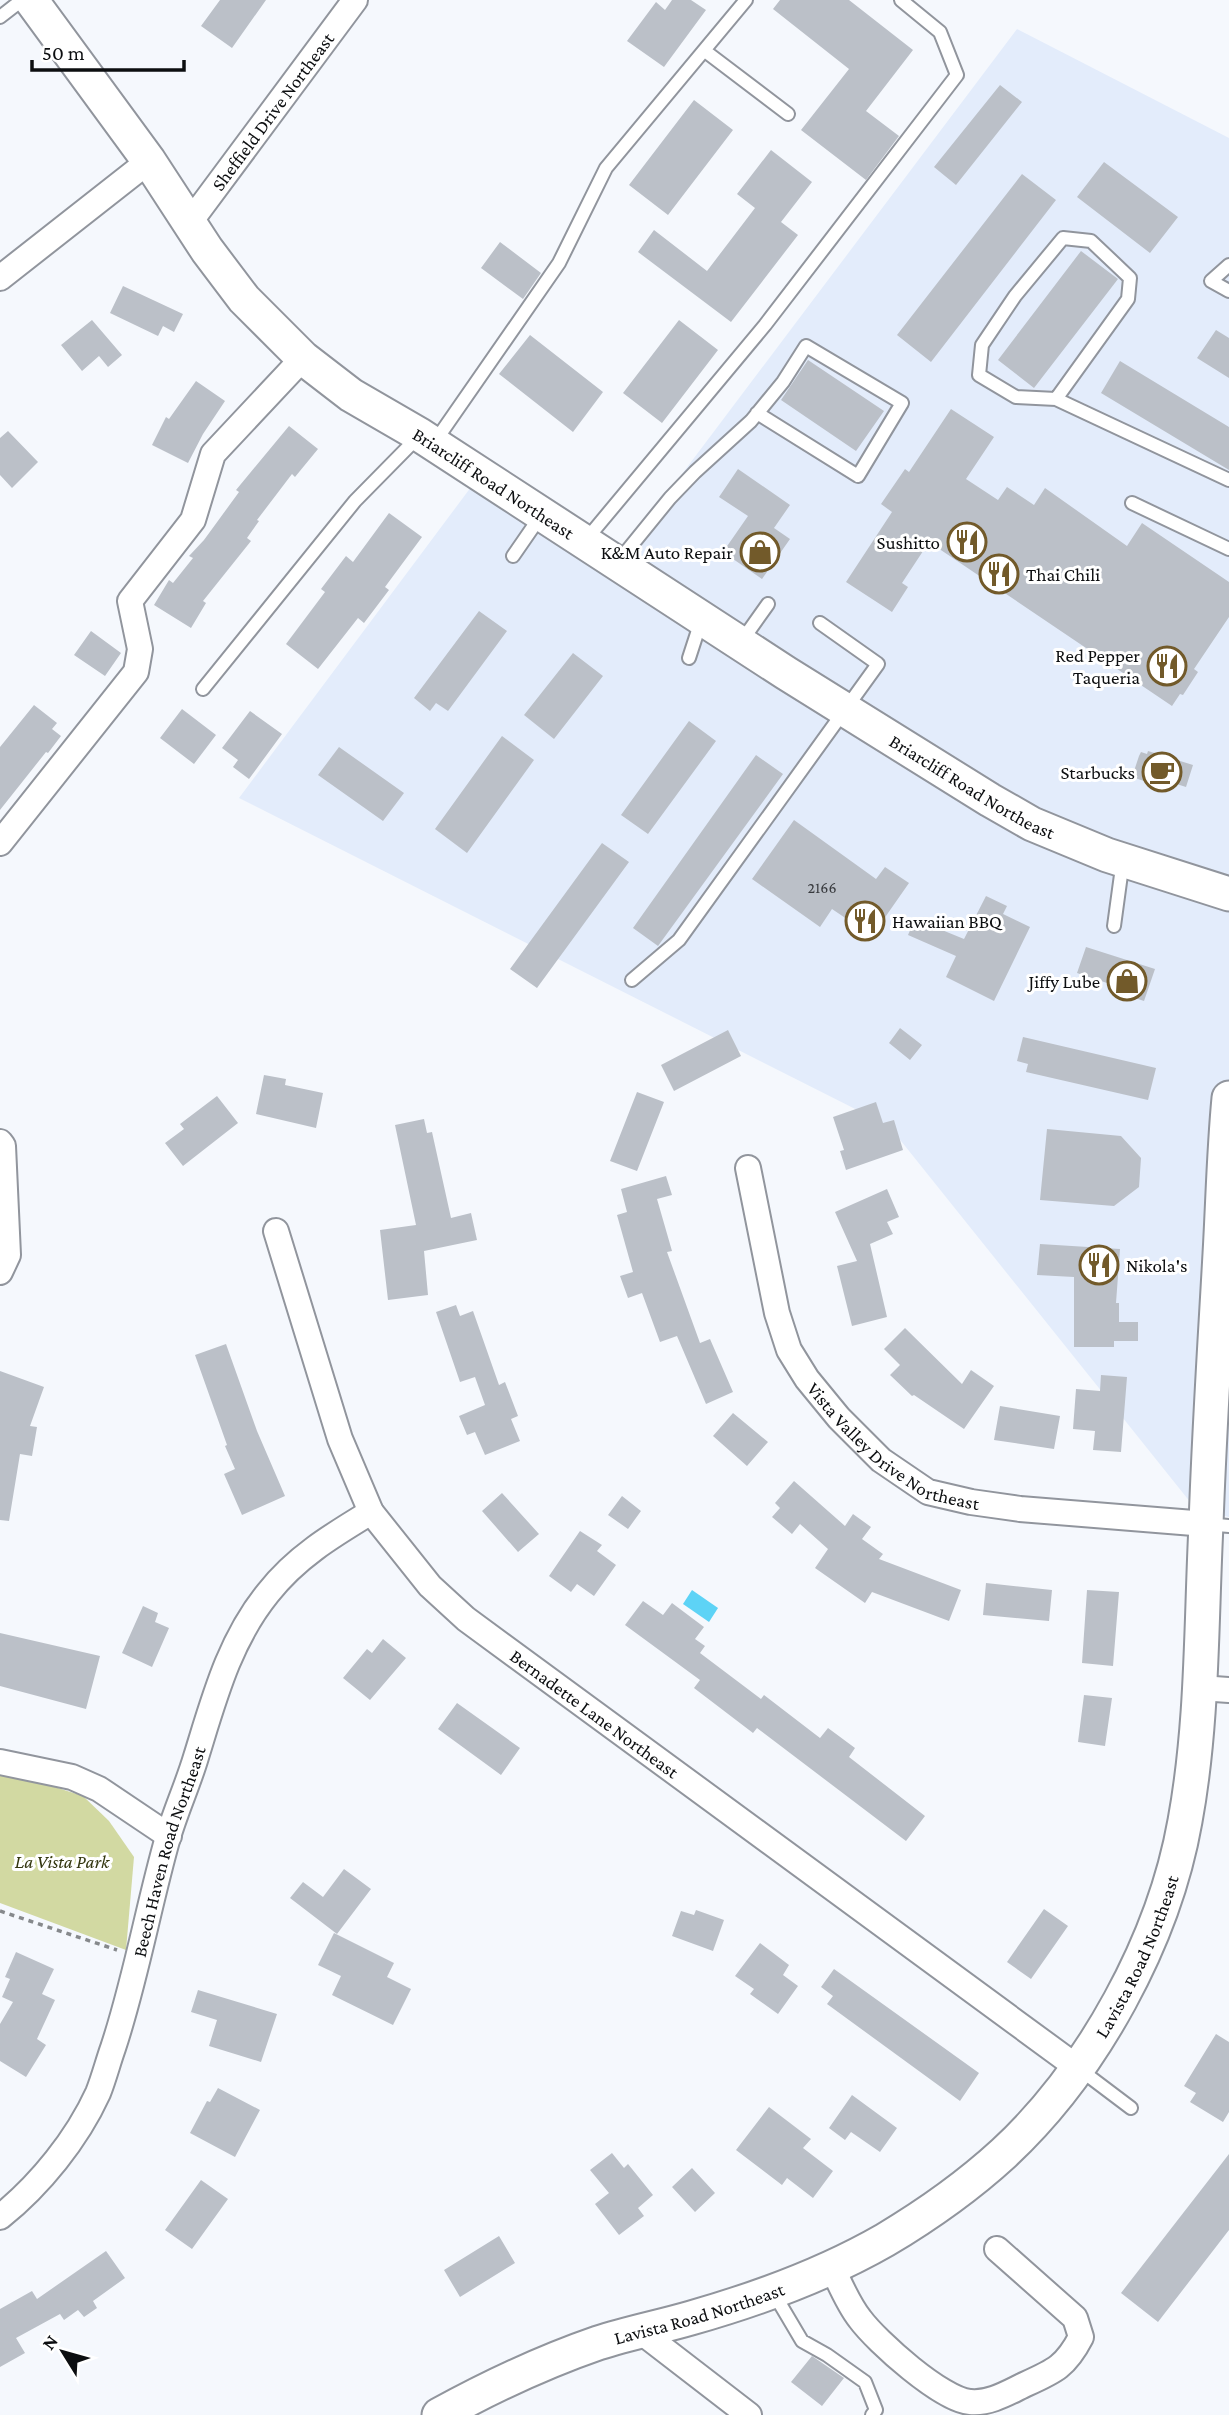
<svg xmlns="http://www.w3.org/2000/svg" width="1229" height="2415" viewBox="0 0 1229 2415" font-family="'Crimson Pro',serif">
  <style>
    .built { fill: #e3ecfb }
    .green { fill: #d2d9a2 }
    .water { fill: #5dd3f6 }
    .building { fill: #bbc0c8 }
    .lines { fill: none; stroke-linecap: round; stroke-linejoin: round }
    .service-casing { stroke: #91959d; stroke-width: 16 }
    .minor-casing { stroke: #91959d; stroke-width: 28 }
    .secondary-casing { stroke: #91959d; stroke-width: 37 }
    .path { stroke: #86898c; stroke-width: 3.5; stroke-dasharray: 5 5; stroke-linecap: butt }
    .service { stroke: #fff; stroke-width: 12 }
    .minor { stroke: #fff; stroke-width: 24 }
    .secondary { stroke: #fff; stroke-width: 33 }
    .labels { text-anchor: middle; stroke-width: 6; stroke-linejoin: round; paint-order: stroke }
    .number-label { font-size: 16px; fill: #383a3e }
    .street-label { font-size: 19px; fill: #0c0e10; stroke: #fff }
    .poi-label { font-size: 19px; fill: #0c0e10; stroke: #fff; text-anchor: end }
    .park-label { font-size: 19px; font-style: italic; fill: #33360f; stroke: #fff }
  </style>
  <rect width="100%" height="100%" fill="#f5f8fd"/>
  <!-- built -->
  <path class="built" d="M1017 29 1229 138V1517L1195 1508 889 1126 239 798 480 475 618 559Z"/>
  <!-- green -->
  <path class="green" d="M0 1774 17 1775 83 1796 109 1821 134 1857 126 1950 0 1903Z"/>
  <!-- water -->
  <path class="water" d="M692 1590 718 1608 709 1622 683 1604Z"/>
  <!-- building -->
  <path class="building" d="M220 0H266L232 48 201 26Z
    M672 0H691L706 10 664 67 627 41 656 2 665 10Z
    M780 0H849L913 50 866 111 899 136 866 180 801 130 849 69 773 9Z
    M1000 85 1022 102 956 185 934 167Z
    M694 100 733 130 668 215 629 185Z
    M771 150 812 182 781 222 798 235 731 322 638 252 654 230 707 271 755 208 737 194Z
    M1104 162 1178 217 1150 253 1077 197Z
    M1022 174 1056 200 931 362 897 335Z
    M500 242 541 273 523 299 481 268Z
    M1081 251 1118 279 1034 388 998 360Z
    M123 286 183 314 174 332 163 326 158 336 110 313Z
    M92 320 122 355 108 367 99 356 82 371 61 345Z
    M679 320 718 350 662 423 623 393Z
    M1216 330 1229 338V378L1197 358Z
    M530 335 603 392 573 432 499 374Z
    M808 360 884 411 856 451 781 400Z
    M1120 361 1229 427V470L1101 393Z
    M196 381 225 401 203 434 188 463 152 445 166 417 169 419Z
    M951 409 994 437 966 479 998 500 1007 487 1034 505 1045 488 1127 546 1142 523 1229 582V617L1194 669 1198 672 1183 695 1180 694 1172 706 929 542 902 583 908 587 892 612 846 582 892 512 881 504 905 469 909 472Z
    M289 426 318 449 295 477 292 474 257 520 259 521 247 538 251 541 203 601 206 603 191 628 154 605 169 580 173 583 193 558 189 556 204 540 239 492 236 490Z
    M8 431 38 462 12 488 0 475V438Z
    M738 469 790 505 774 528 790 539 762 579 723 552 748 516 719 497Z
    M389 513 422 537 385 587 389 590 364 623 358 618 318 669 286 644 325 592 321 589 346 556 353 562Z
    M479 611 507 631 448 711 436 703 430 711 414 698Z
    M91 631 121 653 105 676 74 655Z
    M573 653 603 676 554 739 524 715Z
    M34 705 57 723 52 729 61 736 48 753 46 752 0 810V747Z
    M182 709 216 735 194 764 160 738Z
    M250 711 282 734 249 779 233 767 238 760 222 748Z
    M689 721 716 741 648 834 621 815Z
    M502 736 534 760 467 853 435 829Z
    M339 747 404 793 383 821 318 775Z
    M1148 751 1193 765 1186 787 1164 780 1162 787 1132 777 1139 756 1141 752 1147 754Z
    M756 755 783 774 658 946 633 928Z
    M794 820 876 879 885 867 909 883 872 936 832 909 820 927 752 879Z
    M602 843 629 862 537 988 510 969Z
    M986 896 1007 906 1003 914 1030 927 994 1001 946 977 956 956 908 935 915 919 964 939Z
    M1086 947 1155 969 1144 1001 1126 995 1128 990 1077 973Z
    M900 1028 922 1045 910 1060 889 1043Z
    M728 1030 741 1056 674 1091 661 1065Z
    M1023 1037 1156 1068 1148 1100 1026 1072 1028 1064 1017 1061Z
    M264 1075 286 1079 285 1085 323 1093 316 1128 256 1114Z
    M637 1092 664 1102 637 1171 610 1161Z
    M217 1096 238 1123 183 1166 165 1143 184 1129 180 1124Z
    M876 1102 883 1123 894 1120 903 1150 846 1170 840 1151 844 1150 833 1117Z
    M424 1119 427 1133 432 1132 451 1218 471 1213 477 1240 424 1251 428 1295 388 1300 380 1230 416 1225 395 1125Z
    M1047 1129 1121 1136 1141 1158 1139 1187 1114 1206 1040 1200Z
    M666 1176 672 1195 657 1199 672 1251 667 1252 700 1343 710 1339 733 1392 706 1404 677 1336 660 1342 642 1293 628 1298 620 1276 633 1272 617 1215 627 1212 621 1189Z
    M887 1189 899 1217 887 1222 893 1234 870 1244 887 1317 852 1326 837 1266 857 1261 835 1212Z
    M1040 1244 1120 1249 1116 1303H1119V1322H1138V1341H1114V1347H1074V1277L1037 1275Z
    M456 1305 460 1316 473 1311 499 1385 505 1382 518 1416 511 1419 520 1441 485 1455 475 1432 467 1435 459 1416 485 1405 475 1377 460 1382 436 1312Z
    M905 1328 962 1384 971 1370 994 1386 964 1429 914 1395 912 1396 890 1375 900 1365 884 1349Z
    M226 1344 257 1431 285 1496 242 1515 224 1474 235 1469 225 1446 227 1445 195 1355Z
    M0 1371 44 1387 30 1426 37 1427 32 1456 20 1454 9 1521 0 1520Z
    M1101 1375 1127 1377 1121 1452 1093 1450 1095 1431 1073 1429 1076 1389 1100 1391Z
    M1000 1406 1060 1416 1054 1449 994 1440Z
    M733 1413 768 1442 747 1466 713 1436Z
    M794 1481 845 1526 853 1514 871 1527 862 1539 883 1554 879 1559 961 1590 949 1621 872 1592 865 1603 815 1568 828 1549 800 1524 792 1534 772 1517 780 1508 775 1503Z
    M502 1493 539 1534 518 1552 482 1511Z
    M622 1496 641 1511 628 1529 608 1515Z
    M580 1531 602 1545 597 1551 616 1565 594 1596 577 1584 571 1592 549 1576Z
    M986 1583 1052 1590 1049 1621 983 1615Z
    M1087 1590 1119 1592 1113 1666 1082 1663Z
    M643 1601 663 1615 672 1603 704 1627 695 1639 705 1646 700 1653 761 1699 764 1695 820 1738 828 1728 855 1748 849 1757 925 1816 906 1841 757 1728 753 1733 694 1688 700 1680 625 1625Z
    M143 1606 158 1613 155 1622 169 1628 152 1667 122 1653Z
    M0 1633 100 1656 86 1709 0 1686Z
    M383 1639 406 1658 370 1700 343 1678 367 1649 372 1653Z
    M1084 1695 1112 1698 1105 1746 1078 1742Z
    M457 1703 520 1748 501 1775 438 1729Z
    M344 1869 371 1889 337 1934 290 1898 303 1882 323 1897Z
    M1044 1909 1068 1926 1031 1979 1007 1962Z
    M696 1910 724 1920 713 1951 672 1936 681 1911 694 1915Z
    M334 1933 394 1963 387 1977 411 1989 393 2025 332 1995 341 1976 318 1965Z
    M760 1943 789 1965 783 1975 798 1986 778 2014 750 1994 754 1989 735 1976Z
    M16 1952 54 1969 42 1994 55 2000 37 2039 46 2045 26 2077 0 2061V2024L13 2002 2 1997 10 1979 5 1977Z
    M834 1969 979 2073 960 2101 827 2004 833 1996 821 1987Z
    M198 1990 277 2014 261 2062 209 2046 217 2020 191 2012Z
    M1216 2034 1229 2042V2112L1223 2122 1190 2102 1196 2093 1184 2086Z
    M218 2088 260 2110 235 2157 190 2133 207 2101 210 2102Z
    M852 2095 897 2128 880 2152 851 2132 845 2140 829 2128Z
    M769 2107 811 2139 803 2148 833 2171 813 2198 787 2178 782 2185 736 2150Z
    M612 2153 624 2168 628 2164 653 2195 638 2208 644 2216 619 2235 595 2204 609 2193 590 2170Z
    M1229 2154V2230L1158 2322 1121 2293Z
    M692 2168 715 2193 695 2212 672 2187Z
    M201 2180 228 2199 192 2249 165 2230Z
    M499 2236 515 2263 460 2297 444 2270Z
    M106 2251 125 2278 93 2301 97 2308 84 2317 78 2310 64 2320 60 2314 16 2338 25 2353 0 2367V2309L32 2291 37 2299Z
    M812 2356 844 2378 822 2406 791 2382Z"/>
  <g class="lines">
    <defs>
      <path id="service" d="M0 17 22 0
        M705 51 788 114
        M1229 265 1211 281 1229 291
        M1056 399 1128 299 1130 278 1091 241 1063 238 1015 296 982 345 979 375 1016 397 1056 399 1229 480
        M434 443 559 263 606 168 746 0
        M1132 503 1229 549
        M585 541 765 325 957 75 940 32 901 0
        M513 556 542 514
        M618 562 670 498 695 472 751 421 783 382 806 346 902 403 858 476 757 413
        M741 642 768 604
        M689 658 701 621
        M203 689 355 501 418 437
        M1114 926 1123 860
        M632 980 679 940 878 664 820 623
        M1206 1524 1229 1526
        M1078 2068 1131 2108
        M773 2292 802 2341 827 2355 865 2382 876 2410 872 2415"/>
      <g id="minor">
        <path id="s1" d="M190 222 355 0"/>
        <path d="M0 278 149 161"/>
        <path d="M0 843 136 672 140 649 130 601 193 520 213 454 303 358"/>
        <path d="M0 1142 3 1146 8 1255 0 1272"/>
        <path id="s2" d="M748 1168 777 1313 789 1350 807 1379 839 1418 881 1460 928 1492 971 1502 1020 1509 1206 1524"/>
        <path id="s3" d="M276 1231 340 1439 371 1512 430 1586 466 1619 1078 2068"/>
        <path d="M1200 1688 1229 1690"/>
        <path d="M0 1762 72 1777 99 1789 169 1836"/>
        <path id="s4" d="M0 2217C40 2185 77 2139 98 2093 104 2078 108 2062 113 2048 136 1979 148 1907 168 1837 176 1810 188 1784 196 1757 214 1699 229 1641 268 1593 296 1557 333 1535 371 1512"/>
        <path d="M832 2267C840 2284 848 2304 860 2319 877 2342 942 2400 970 2402 990 2404 1009 2392 1026 2384 1055 2371 1066 2366 1081 2337L1075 2318 997 2249"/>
        <path d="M640 2331 749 2415"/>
      </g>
      <g id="secondary">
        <path id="s5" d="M31 0 149 161 207 250 244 299 303 358 351 395 420 435 786 673 990 800 1032 824 1107 855 1229 894"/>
        <path id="s6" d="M439 2415C490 2387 543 2362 598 2343 629 2333 660 2327 691 2318 758 2299 824 2275 885 2240 927 2215 968 2186 1004 2153 1093 2070 1164 1940 1185 1821 1203 1723 1201 1623 1206 1525 1209 1434 1215 1344 1220 1254 1223 1202 1224 1150 1229 1098"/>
      </g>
    </defs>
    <!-- service casing -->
    <use href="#service" class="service-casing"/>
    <!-- minor casing -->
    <use href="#minor" class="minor-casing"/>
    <!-- secondary casing -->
    <use href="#secondary" class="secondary-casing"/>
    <!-- path -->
    <path class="path" d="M0 1911 117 1950"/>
    <!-- service -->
    <use href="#service" class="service"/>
    <!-- minor -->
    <use href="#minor" class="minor"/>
    <!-- secondary -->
    <use href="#secondary" class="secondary"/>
  </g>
  <!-- icons -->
  <defs>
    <symbol id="restaurant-ring" viewBox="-11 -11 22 22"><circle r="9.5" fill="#fff" stroke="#725a2a" stroke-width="1.5"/><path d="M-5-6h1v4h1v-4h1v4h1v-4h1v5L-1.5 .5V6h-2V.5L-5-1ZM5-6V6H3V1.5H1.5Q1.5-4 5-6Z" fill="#725a2a"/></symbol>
    <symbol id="shop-ring" viewBox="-11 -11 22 22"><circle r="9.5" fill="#fff" stroke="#725a2a" stroke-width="1.5"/><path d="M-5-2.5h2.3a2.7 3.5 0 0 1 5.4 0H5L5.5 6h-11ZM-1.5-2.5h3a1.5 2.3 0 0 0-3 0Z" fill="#725a2a"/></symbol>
    <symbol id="cafe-ring" viewBox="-11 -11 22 22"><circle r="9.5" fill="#fff" stroke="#725a2a" stroke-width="1.5"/><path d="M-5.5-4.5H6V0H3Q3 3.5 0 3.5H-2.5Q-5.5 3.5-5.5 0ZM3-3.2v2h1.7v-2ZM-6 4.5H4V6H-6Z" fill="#725a2a"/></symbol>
  </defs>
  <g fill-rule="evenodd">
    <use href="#restaurant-ring" x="945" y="520" width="44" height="44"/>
    <use href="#shop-ring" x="738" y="530" width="44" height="44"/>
    <use href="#restaurant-ring" x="977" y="552" width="44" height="44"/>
    <use href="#restaurant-ring" x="1145" y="644" width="44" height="44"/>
    <use href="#cafe-ring" x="1140" y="750" width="44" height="44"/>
    <use href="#restaurant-ring" x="843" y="899" width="44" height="44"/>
    <use href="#shop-ring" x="1105" y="959" width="44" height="44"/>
    <use href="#restaurant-ring" x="1077" y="1243" width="44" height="44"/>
  </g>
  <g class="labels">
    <!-- number labels -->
    <g class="number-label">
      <text x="822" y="893">2166</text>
    </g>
    <!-- street labels -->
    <g class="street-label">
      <text dy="7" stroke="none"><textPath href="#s1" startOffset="138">Sheffield Drive Northeast</textPath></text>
      <text dy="7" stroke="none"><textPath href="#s5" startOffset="679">Briarcliff Road Northeast</textPath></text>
      <text dy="7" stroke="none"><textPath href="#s5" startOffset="1246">Briarcliff Road Northeast</textPath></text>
      <text dy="7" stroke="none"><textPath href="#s2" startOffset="334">Vista Valley Drive Northeast</textPath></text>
      <text dy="7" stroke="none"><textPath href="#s3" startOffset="600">Bernadette Lane Northeast</textPath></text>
      <text dy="7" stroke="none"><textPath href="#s4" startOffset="411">Beech Haven Road Northeast</textPath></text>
      <text dy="7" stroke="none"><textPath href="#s6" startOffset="868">Lavista Road Northeast</textPath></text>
      <text dy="7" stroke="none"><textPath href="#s6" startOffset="280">Lavista Road Northeast</textPath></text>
    </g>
    <!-- poi labels -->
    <g class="poi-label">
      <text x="940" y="549">Sushitto</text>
      <text x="733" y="559">K&amp;M Auto Repair</text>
      <text x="1026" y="581" text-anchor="start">Thai Chili</text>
      <text x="1140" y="662">Red Pepper<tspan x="1140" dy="22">Taqueria</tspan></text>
      <text x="1135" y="779">Starbucks</text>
      <text x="892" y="928" text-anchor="start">Hawaiian BBQ</text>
      <text x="1100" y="988">Jiffy Lube</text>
      <text x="1126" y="1272" text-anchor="start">Nikola's</text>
    </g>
    <!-- park labels -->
    <g class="park-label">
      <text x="62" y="1868">La Vista Park</text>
    </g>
  </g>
  <!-- north arrow -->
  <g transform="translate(63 2352) rotate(307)" stroke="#ffffff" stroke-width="5" paint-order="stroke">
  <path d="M0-5L12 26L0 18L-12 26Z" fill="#0c0e10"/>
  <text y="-10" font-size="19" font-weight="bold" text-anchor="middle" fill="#0c0e10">N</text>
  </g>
  <!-- scale -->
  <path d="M32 60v10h152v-10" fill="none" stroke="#0c0e10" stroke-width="3.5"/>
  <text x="42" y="60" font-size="21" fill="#0c0e10" stroke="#ffffff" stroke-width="5" paint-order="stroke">50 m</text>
</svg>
